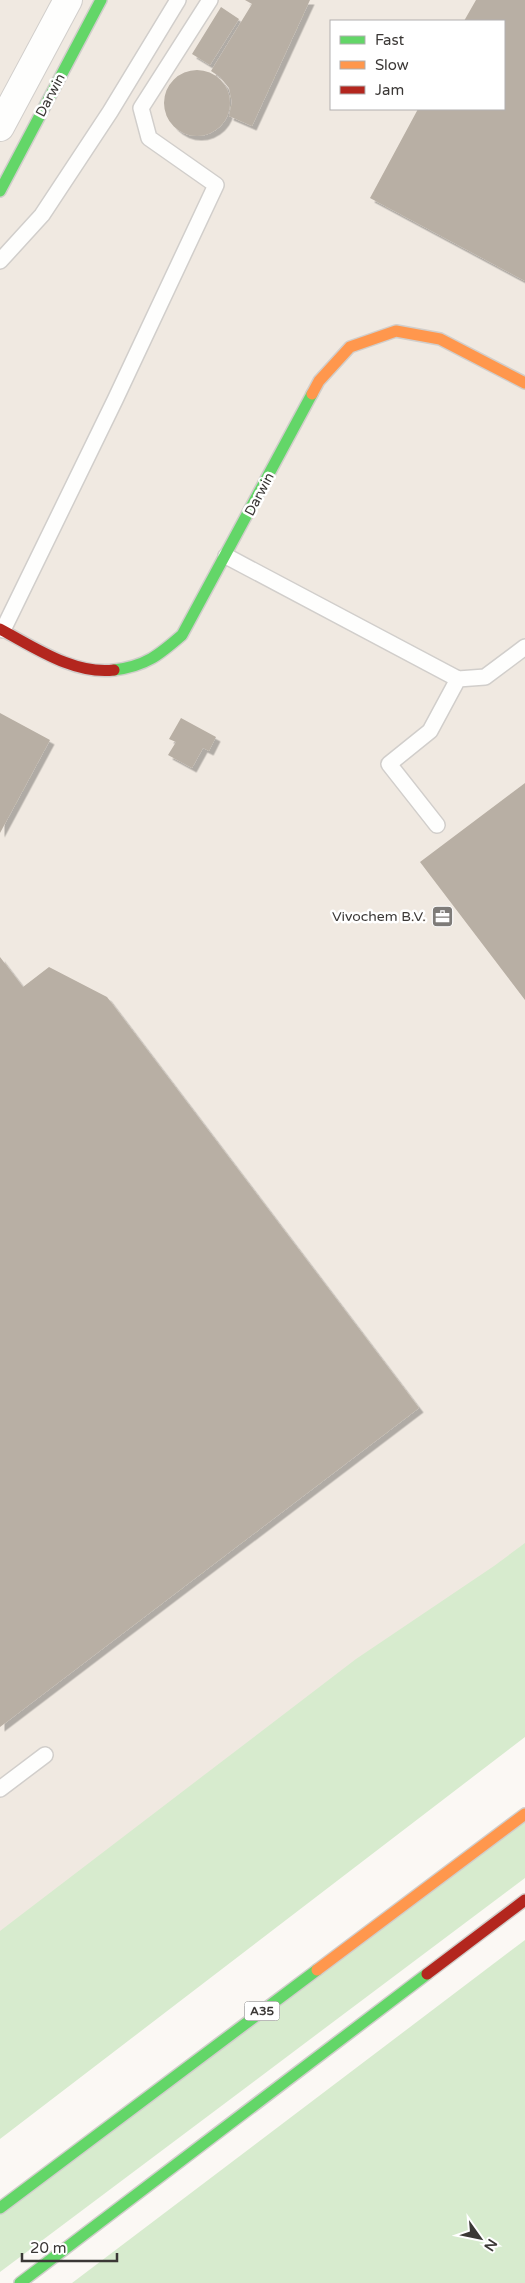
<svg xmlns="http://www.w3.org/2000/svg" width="525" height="2283" viewBox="0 0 525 2283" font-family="'Varela Round',sans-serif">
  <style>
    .built { fill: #f0e9e1; fill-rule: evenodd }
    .green { fill: #d7ebce }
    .building { fill: #b8afa4; filter: url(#shadow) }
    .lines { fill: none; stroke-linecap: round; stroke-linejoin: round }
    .lane-casing { stroke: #d1cecb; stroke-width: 18 }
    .street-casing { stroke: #d1cecb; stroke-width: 30 }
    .fast-casing { stroke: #d1cecb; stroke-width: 14 }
    .slow-casing { stroke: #d1cecb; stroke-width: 14 }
    .jam-casing { stroke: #d1cecb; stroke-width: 14 }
    .lane { stroke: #fefefd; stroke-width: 15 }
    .street { stroke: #fefefd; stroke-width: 28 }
    .fast { stroke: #63d668; stroke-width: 11 }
    .slow { stroke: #ff974d; stroke-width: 11 }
    .jam { stroke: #b3261e; stroke-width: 11 }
    .labels { text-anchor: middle; stroke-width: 5; stroke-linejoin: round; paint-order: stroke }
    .shield { fill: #fff; stroke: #767472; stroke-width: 1 }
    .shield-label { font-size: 12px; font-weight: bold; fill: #3b3836 }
    .street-label { font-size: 14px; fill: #3b3836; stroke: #fff }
    .poi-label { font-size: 14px; fill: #3b3836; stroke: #fff; text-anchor: end }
  </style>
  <defs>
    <filter id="shadow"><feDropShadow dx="4.5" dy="4.5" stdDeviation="0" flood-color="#0004"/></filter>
  </defs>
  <rect width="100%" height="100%" fill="#fbf8f4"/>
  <!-- built -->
  <path class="built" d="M0 0H525V1666L0 2077ZM331 21H504V109H331Z"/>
  <!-- green -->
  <path class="green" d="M525 1543V1737L0 2139V1931L356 1659 494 1566Z
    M525 1820V1878L0 2272V2214Z
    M525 1940V2283H72Z"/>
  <!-- building -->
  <path class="building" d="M245 0H310L252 126 229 116 232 102 229 88 220 77 211 71 252 4Z
    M476 0H525V281L370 198 418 109H504V21H464Z
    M221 7 239 19 210 65 192 54Z
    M164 103a33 33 0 1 1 66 0a33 33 0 1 1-66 0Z
    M0 713 50 740 0 833Z
    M181 718 216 737 209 751 203 748 192 768 168 755 176 742 169 739Z
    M525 783V1000L420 862Z
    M0 957 23 987 49 967 107 997 419 1408 0 1727Z"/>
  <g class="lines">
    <defs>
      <path id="lane" d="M0 261 42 215 110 112 178 0
        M226 556 458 679 485 677 525 647
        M3 630 115 400 216 185 149 138 141 108 210 0
        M437 825 389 764 430 731 458 679
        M0 1789 45 1755"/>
      <path id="street" d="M0 127 68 0"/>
      <path id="fast" d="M0 191 101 0
        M114 670C146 666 159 655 182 635L312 394
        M0 2208 317 1970
        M20 2283 427 1974"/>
      <path id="slow" d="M312 394 319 381 350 347 396 331 440 339 525 383
        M317 1970 525 1814"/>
      <path id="jam" d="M0 629C34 647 74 675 114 670
        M427 1974 525 1900"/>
    </defs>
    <!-- lane casing -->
    <use href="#lane" class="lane-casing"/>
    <!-- street casing -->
    <use href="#street" class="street-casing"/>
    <!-- fast casing -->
    <use href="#fast" class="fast-casing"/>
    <!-- slow casing -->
    <use href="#slow" class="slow-casing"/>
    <!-- jam casing -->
    <use href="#jam" class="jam-casing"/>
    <!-- lane -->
    <use href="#lane" class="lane"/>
    <!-- street -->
    <use href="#street" class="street"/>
    <!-- fast -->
    <use href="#fast" class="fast"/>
    <!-- slow -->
    <use href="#slow" class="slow"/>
    <!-- jam -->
    <use href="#jam" class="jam"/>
  </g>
  <!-- icons -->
  <defs>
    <symbol id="office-square" viewBox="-11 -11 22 22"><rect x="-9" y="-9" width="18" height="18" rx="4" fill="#7e7b78" stroke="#fff"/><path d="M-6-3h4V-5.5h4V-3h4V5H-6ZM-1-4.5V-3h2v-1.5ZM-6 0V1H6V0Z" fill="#fff"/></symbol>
  </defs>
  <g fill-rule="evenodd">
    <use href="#office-square" x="430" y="904" width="25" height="25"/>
  </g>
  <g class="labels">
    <!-- shield labels -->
    <rect class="shield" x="244.5" y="2001.5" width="35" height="19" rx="4"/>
    <g class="shield-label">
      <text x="262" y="2015">A35</text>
    </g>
    <!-- street labels -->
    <g class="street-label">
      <text transform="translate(50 95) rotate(-62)" y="5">Darwin</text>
      <text transform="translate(259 494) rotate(-62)" y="5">Darwin</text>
    </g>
    <!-- poi labels -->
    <g class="poi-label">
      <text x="426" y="921">Vivochem B.V.</text>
    </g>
  </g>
  <!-- legend -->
  <rect x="330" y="20" width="175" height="90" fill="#ffffff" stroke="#b1afaf"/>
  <rect x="340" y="36" width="25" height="8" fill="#63d668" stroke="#b1afaf"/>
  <text x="375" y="45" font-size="15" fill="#3b3836">Fast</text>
  <rect x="340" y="61" width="25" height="8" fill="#ff974d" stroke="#b1afaf"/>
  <text x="375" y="70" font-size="15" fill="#3b3836">Slow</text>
  <rect x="340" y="86" width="25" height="8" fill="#b3261e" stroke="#b1afaf"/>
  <text x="375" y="95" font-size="15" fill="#3b3836">Jam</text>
  <!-- north arrow -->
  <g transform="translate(480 2238) rotate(123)" stroke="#ffffff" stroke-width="4" paint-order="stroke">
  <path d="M0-4L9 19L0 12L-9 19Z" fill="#3b3836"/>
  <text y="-8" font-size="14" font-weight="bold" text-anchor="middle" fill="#3b3836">N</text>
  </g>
  <!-- scale -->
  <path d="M22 2253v8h95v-8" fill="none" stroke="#3b3836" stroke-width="2.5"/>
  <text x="30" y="2253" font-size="15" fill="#3b3836" stroke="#ffffff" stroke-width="4" paint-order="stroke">20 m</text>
</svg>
